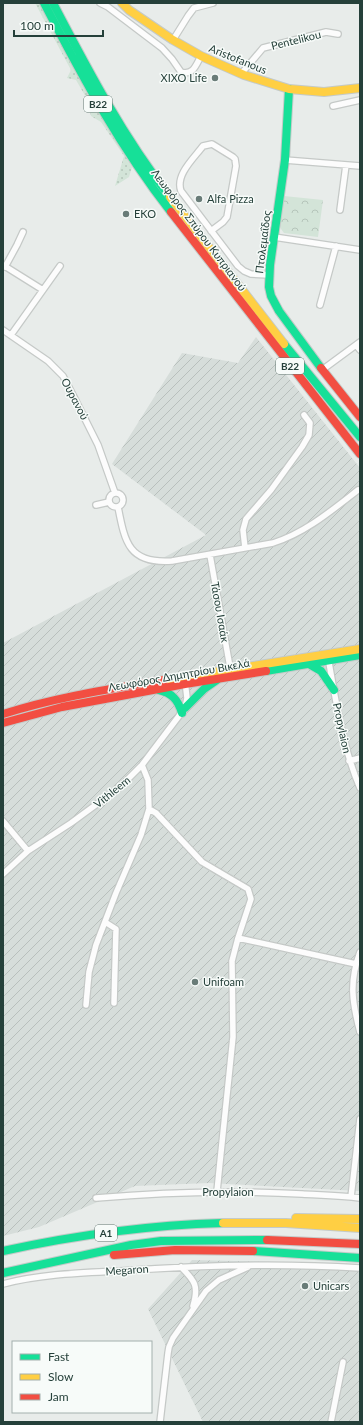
<svg xmlns="http://www.w3.org/2000/svg" width="363" height="1425" viewBox="0 0 363 1425" font-family="Lato,sans-serif">
  <style>
    .industrial { fill: url(#industrial-furrows) }
    .grass { fill: url(#grass-dots) }
    .forest { fill: url(#forest-crowns) }
    .lines { fill: none; stroke-linecap: round; stroke-linejoin: round }
    .street-casing { stroke: #c5c9c7; stroke-width: 8 }
    .fast-casing { stroke: #c4cac8; stroke-width: 10 }
    .slow-casing { stroke: #c4cac8; stroke-width: 10 }
    .jam-casing { stroke: #c4cac8; stroke-width: 10 }
    .street { stroke: #fcfcfc; stroke-width: 5.5 }
    .fast { stroke: #16e098; stroke-width: 8 }
    .slow { stroke: #ffcf43; stroke-width: 8 }
    .jam { stroke: #f24e42; stroke-width: 8 }
    .poi-dot { fill: #697c78; stroke: #f7fbf9; stroke-width: 1.5 }
    .labels { text-anchor: middle; stroke-width: 3; stroke-linejoin: round; paint-order: stroke }
    .shield { fill: #f7fbf9; stroke: #647873; stroke-width: 1 }
    .shield-label { font-size: 10px; font-weight: bold; fill: #25403a }
    .street-label { font-size: 11px; fill: #25403a; stroke: #f7fbf9 }
    .poi-label { font-size: 11px; fill: #25403a; stroke: #f7fbf9; text-anchor: start }
  </style>
  <defs>
    <pattern id="industrial-furrows" width="10" height="10" patternUnits="userSpaceOnUse"><rect width="10" height="10" fill="#d6ddda"/><path d="M-1 1l2-2M0 10L10 0M9 11l2-2" fill="none" stroke="#b8bfbc"/></pattern>
    <pattern id="grass-dots" width="8" height="8" patternUnits="userSpaceOnUse"><rect width="8" height="8" fill="#d3e4d8"/><path d="M2 2h.1M6 6h.1" fill="none" stroke="#b5c5ba" stroke-width="1.8" stroke-linecap="round"/></pattern>
    <pattern id="forest-crowns" width="20" height="18" patternUnits="userSpaceOnUse"><rect width="20" height="18" fill="#d3e4d8"/><path d="M2 6a3 3 0 1 1 6 0M12 15a3 3 0 1 1 6 0" fill="none" stroke="#b5c5ba"/></pattern>
  </defs>
  <rect width="100%" height="100%" fill="#e8ecea"/>
  <!-- industrial -->
  <path class="industrial" d="M256 337 360 468V1191L209 1183 135 1186 39 1227 3 1236V643L206 535 112 464 182 353 238 363Z
    M192 1260 360 1264V1422H203L148 1309Z"/>
  <!-- grass -->
  <path class="grass" d="M35 3H39L68 57 132 167 129 177 115 186 124 156 101 122 91 116 87 99 76 80 67 78 71 70Z"/>
  <!-- forest -->
  <path class="forest" d="M284 196 323 200 318 237 284 233 281 229 280 226Z"/>
  <g class="lines">
    <defs>
      <path id="street" d="M100 3 108 7 162 48 172 59 181 72C193 76 196 65 201 56
        M173 40 188 16 194 8 213 3
        M241 74 263 48 326 32 338 34
        M333 106 360 100
        M285 160 360 166
        M340 210 346 165
        M211 231 223 222 227 217 236 166 235 159 233 157 212 144 203 146C194 158 175 175 181 191L238 266 244 271 251 274 269 275
        M274 237 360 250
        M3 265 43 290
        M5 267 17 245 23 232
        M320 305 336 246
        M3 330 48 361 63 376 73 395 98 445 115 493
        M11 335 60 266
        M356 345 360 350
        M322 370 360 342
        M109 500a7 7 0 1 1 14 0a7 7 0 1 1-14 0Z
        M96 505 109 502
        M118 507C125 543 129 564 172 561L273 543C305 533 331 511 358 490
        M245 548 243 530 246 519 271 490 302 447 309 435 310 423 304 415
        M210 555 231 673
        M328 657C336 701 342 746 360 788
        M349 761 360 758
        M149 809 156 813 202 862 248 889 251 899 238 938 232 961 233 1037 217 1191
        M3 821 28 851
        M3 874 28 851 71 823 120 787 142 765 185 708 187 698 185 681
        M105 922 116 929 114 1003
        M238 938 356 964
        M360 952C349 982 352 1002 360 1032
        M86 1005 89 972 96 945 116 893 141 835 149 809 148 780 142 765
        M351 1197 360 1119
        M96 1198C165 1192 233 1190 302 1194 321 1195 341 1195 360 1198
        M181 1267C195 1281 199 1286 193 1306
        M3 1284C41 1274 81 1273 120 1271 200 1265 280 1263 360 1268
        M160 1422 168 1353 169 1347 173 1338 206 1291 219 1280 248 1267
        M331 1422 343 1362"/>
      <path id="fast" d="M44 3C82 76 120 147 171 212
        M53 3C88 70 123 137 170 197
        M289 89 285 160 270 265 269 287 271 296 279 311 321 368
        M284 344 360 437
        M309 664 321 671 334 690
        M266 671 360 655
        M159 690C172 693 178 700 182 713
        M185 708 204 689 217 680
        M3 1251C76 1235 148 1225 223 1223
        M253 1251 360 1258
        M3 1273 131 1245 161 1241 267 1240"/>
      <path id="slow" d="M122 3 129 10 173 40 201 56 244 75 289 89 324 92 360 88
        M170 197 284 344
        M164 680 360 649
        M296 1218 360 1219
        M223 1223H286L360 1228"/>
      <path id="jam" d="M171 212 360 454
        M321 368 360 417
        M3 714C56 697 110 689 164 680
        M3 723 62 707 185 684 266 671
        M267 1240 360 1244
        M114 1255 175 1250 253 1251"/>
    </defs>
    <!-- street casing -->
    <use href="#street" class="street-casing"/>
    <!-- fast casing -->
    <use href="#fast" class="fast-casing"/>
    <!-- slow casing -->
    <use href="#slow" class="slow-casing"/>
    <!-- jam casing -->
    <use href="#jam" class="jam-casing"/>
    <!-- street -->
    <use href="#street" class="street"/>
    <!-- fast -->
    <use href="#fast" class="fast"/>
    <!-- slow -->
    <use href="#slow" class="slow"/>
    <!-- jam -->
    <use href="#jam" class="jam"/>
  </g>
  <!-- markers -->
  <g class="poi-dot">
    <circle cx="215" cy="78" r="4"/>
    <circle cx="199" cy="199" r="4"/>
    <circle cx="126" cy="214" r="4"/>
    <circle cx="195" cy="982" r="4"/>
    <circle cx="305" cy="1286" r="4"/>
  </g>
  <g class="labels">
    <!-- shield labels -->
    <g class="shield">
      <rect x="84" y="96" width="28" height="16" rx="3"/>
      <rect x="276" y="358" width="28" height="16" rx="3"/>
      <rect x="95" y="1225" width="22" height="16" rx="3"/>
    </g>
    <g class="shield-label">
      <text x="98" y="108">B22</text>
      <text x="290" y="370">B22</text>
      <text x="106" y="1237">A1</text>
    </g>
    <!-- street labels -->
    <g class="street-label">
      <text transform="translate(296 40) rotate(-14)" y="4">Pentelikou</text>
      <text transform="translate(238 59) rotate(22)" y="4">Aristofanous</text>
      <text transform="translate(199 230) rotate(53)" y="4">Λεωφόρος Σπύρου Κυπριανού</text>
      <text transform="translate(263 242) rotate(-83)" y="4">Πτολεμαΐδος</text>
      <text transform="translate(75 399) rotate(62)" y="4">Ουρανού</text>
      <text transform="translate(220 612) rotate(80)" y="4">Τάσου Ισαάκ</text>
      <text transform="translate(179 675) rotate(-10)" y="4">Λεωφόρος Δημητρίου Βικελά</text>
      <text transform="translate(342 728) rotate(78)" y="4">Propylaion</text>
      <text transform="translate(112 792) rotate(-39)" y="4">Vithleem</text>
      <text x="228" y="1196">Propylaion</text>
      <text transform="translate(127 1270) rotate(-4)" y="4">Megaron</text>
    </g>
    <!-- poi labels -->
    <g class="poi-label">
      <text x="207" y="82" text-anchor="end">XIXO Life</text>
      <text x="207" y="203">Alfa Pizza</text>
      <text x="134" y="218">EKO</text>
      <text x="203" y="986">Unifoam</text>
      <text x="313" y="1290">Unicars</text>
    </g>
  </g>
  <!-- border -->
  <rect width="363" height="1425" fill="none" stroke="#25403a" stroke-width="8"/>
  <!-- legend -->
  <rect x="12" y="1341" width="140" height="72" fill="#f7fbf9" stroke="#a3b0ad"/>
  <rect x="20" y="1354" width="20" height="6" fill="#16e098" stroke="#a3b0ad"/>
  <text x="48" y="1361" font-size="12" fill="#25403a">Fast</text>
  <rect x="20" y="1374" width="20" height="6" fill="#ffcf43" stroke="#a3b0ad"/>
  <text x="48" y="1381" font-size="12" fill="#25403a">Slow</text>
  <rect x="20" y="1394" width="20" height="6" fill="#f24e42" stroke="#a3b0ad"/>
  <text x="48" y="1401" font-size="12" fill="#25403a">Jam</text>
  <!-- scale -->
  <path d="M14 30v6h89v-6" fill="none" stroke="#25403a" stroke-width="2"/>
  <text x="20" y="30" font-size="12" fill="#25403a" stroke="#f7fbf9" stroke-width="3" paint-order="stroke">100 m</text>
</svg>
